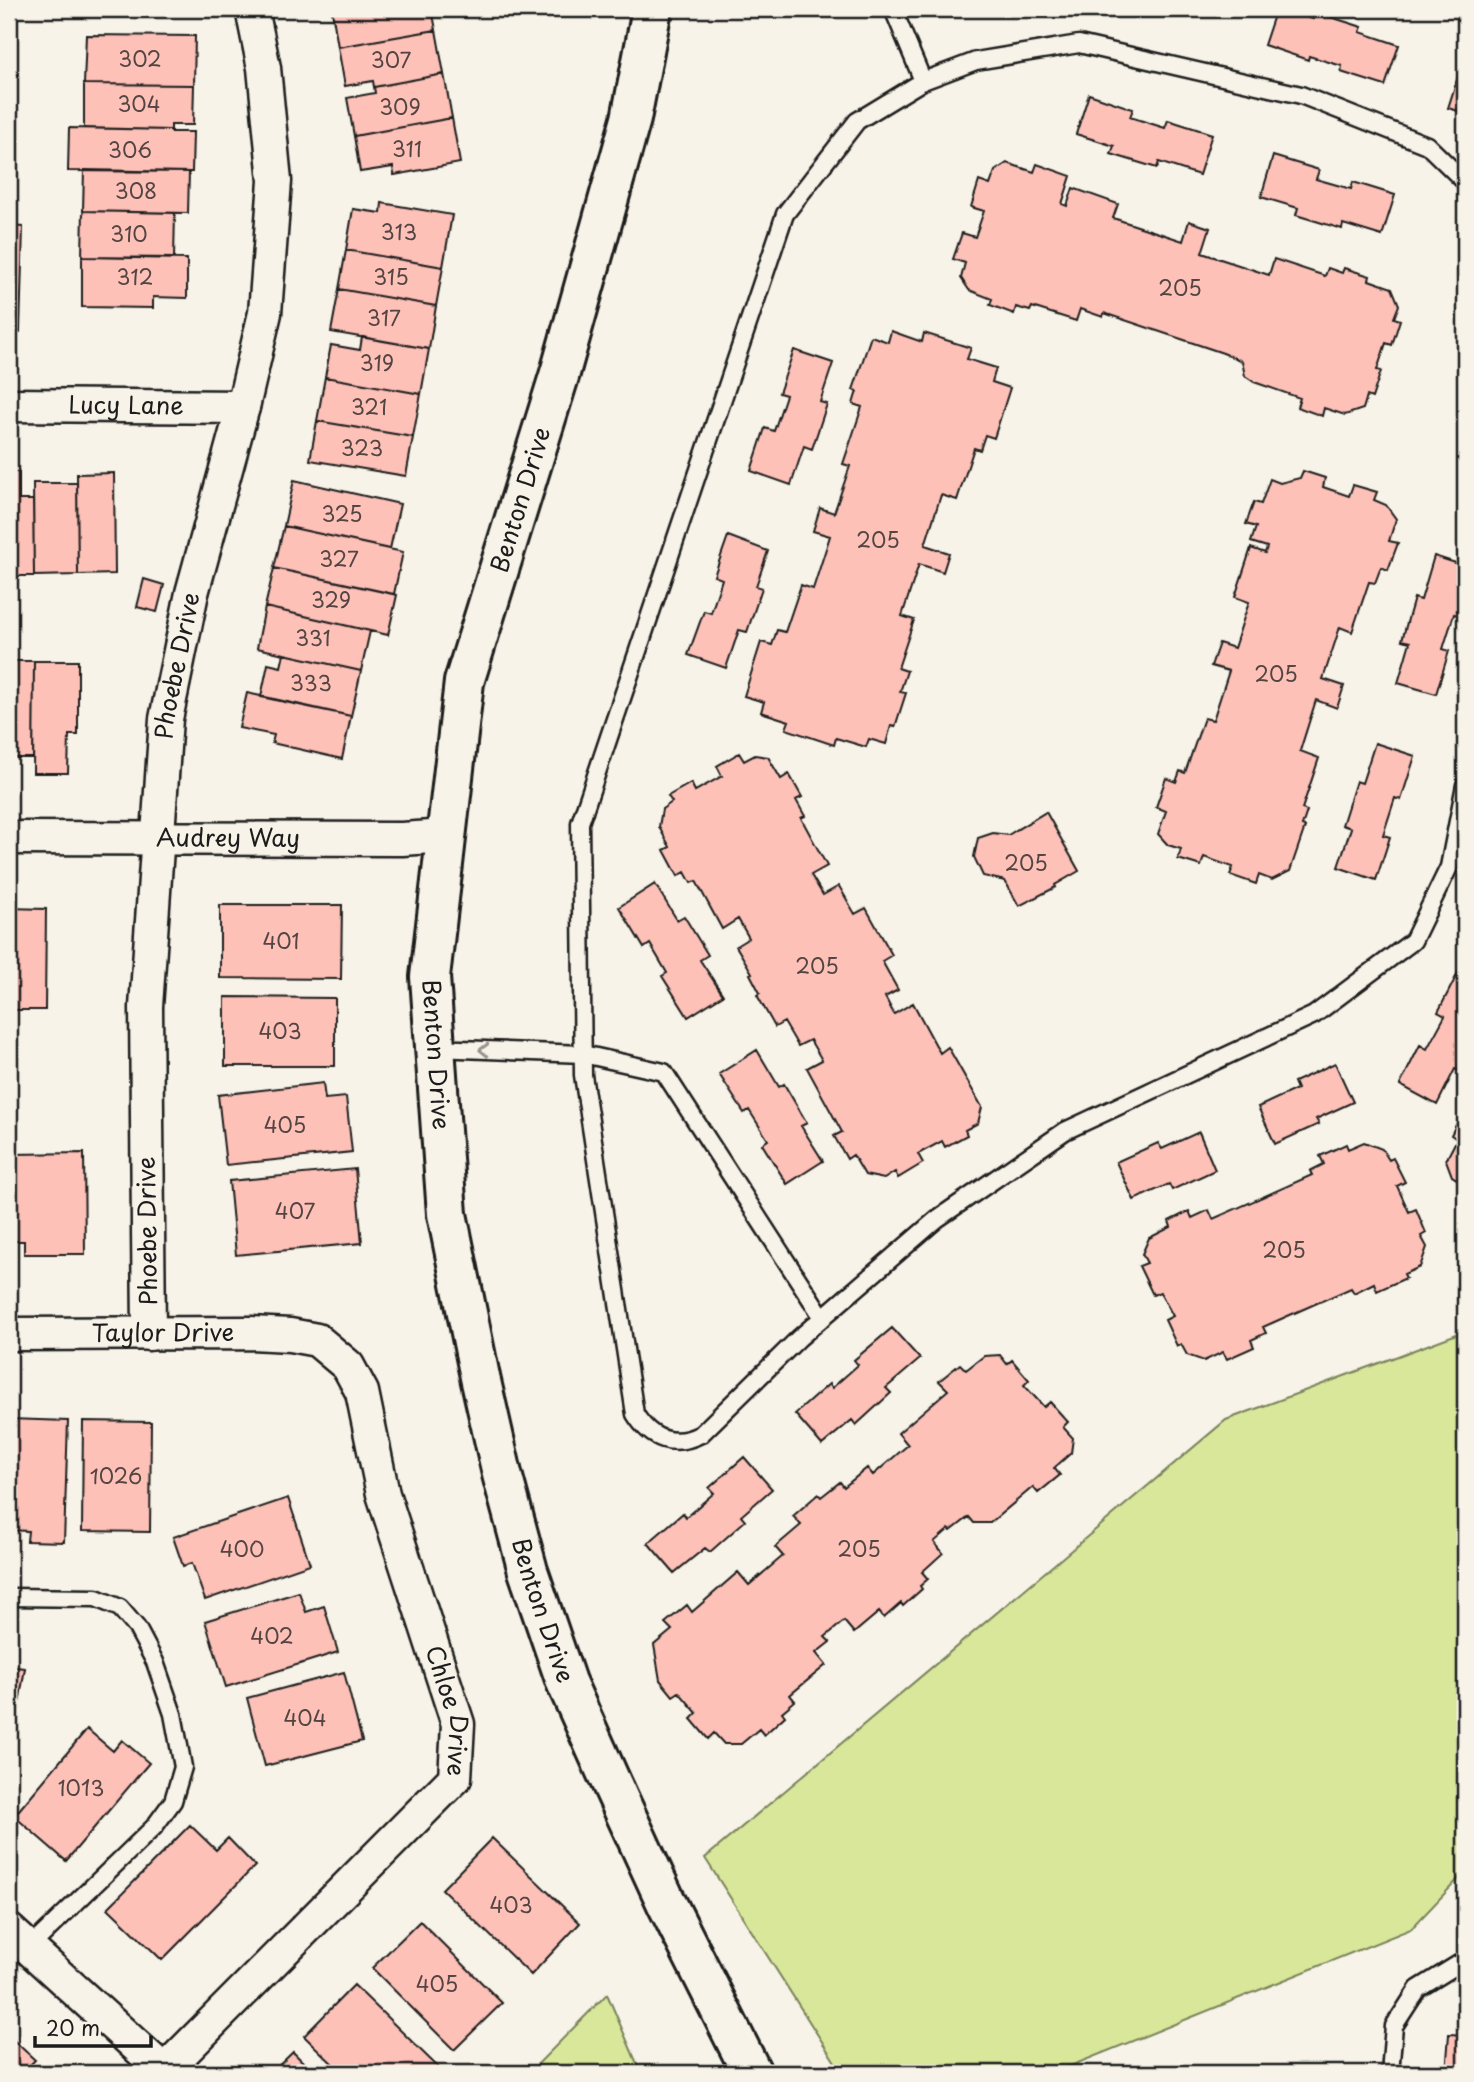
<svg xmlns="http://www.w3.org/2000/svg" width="1474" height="2082" viewBox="0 0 1474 2082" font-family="'Playpen Sans',sans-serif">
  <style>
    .green { fill: #d8e79a; stroke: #7a825b; stroke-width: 2 }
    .building { fill: #fdc1b8; stroke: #1c1c1c; stroke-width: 2 }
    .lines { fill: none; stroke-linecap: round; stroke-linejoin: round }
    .service-casing { stroke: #1c1c1c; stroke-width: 21 }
    .minor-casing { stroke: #1c1c1c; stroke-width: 37 }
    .tertiary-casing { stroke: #1c1c1c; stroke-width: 44 }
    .service { stroke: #f7f3e8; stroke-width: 16 }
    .minor { stroke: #f7f3e8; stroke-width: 32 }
    .tertiary { stroke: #f7f3e8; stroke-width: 38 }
    .oneway { stroke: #94928c }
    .labels { text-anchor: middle; stroke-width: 6; stroke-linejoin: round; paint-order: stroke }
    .number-label { font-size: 21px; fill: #544543 }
    .street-label { font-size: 24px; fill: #1c1c1c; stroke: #f7f3e8 }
  </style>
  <rect width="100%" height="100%" fill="#f7f3e8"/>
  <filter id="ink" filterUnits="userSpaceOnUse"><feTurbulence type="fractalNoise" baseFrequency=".0143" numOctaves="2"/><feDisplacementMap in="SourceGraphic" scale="14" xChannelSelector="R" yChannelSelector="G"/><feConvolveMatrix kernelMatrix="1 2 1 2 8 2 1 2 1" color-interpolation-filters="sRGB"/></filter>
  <g filter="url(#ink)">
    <!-- green -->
    <path class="green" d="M1465 1331V1872L1411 1929 1053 2073H842L705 1858 1226 1420Z
      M607 1994 641 2073H529Z"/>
    <!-- building -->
    <path class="building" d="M344 9H432L436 30 338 47 332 11Z
      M1276 9 1313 19 1315 12 1362 27 1360 32 1399 45 1385 86 1341 72 1342 66 1309 56 1308 60 1264 45Z
      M436 30 444 74 374 87 373 81 345 86 338 47Z
      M86 35 195 36 194 85 84 84Z
      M1462 64 1465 65V113L1448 108Z
      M444 74 452 118 354 136 347 98 375 93 374 87Z
      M84 84 194 85 193 125H171V130L84 128Z
      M1089 94 1133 109 1130 117 1165 128 1168 120 1212 134 1199 175 1159 162 1157 168 1111 154 1114 146 1076 134Z
      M452 118 460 163 394 175 393 167 360 172 354 136Z
      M69 128 171 130V132H193L192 172 68 171Z
      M1273 156 1319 170 1316 179 1351 189 1353 182 1395 195 1382 236 1343 224 1342 229 1296 215 1298 208 1261 197Z
      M1007 163 1034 172 1037 164 1071 176 1062 204 1067 206 1073 188 1118 204 1113 218 1183 241 1189 221 1210 228 1202 253 1269 275 1274 259 1325 276 1328 268 1342 273 1344 268 1370 276 1369 280 1392 288 1399 305 1394 318 1400 320 1392 345 1386 343 1377 370 1381 371 1372 398 1367 396 1363 409 1345 415 1324 408 1322 416 1297 407 1300 398 1254 382 1245 376 1242 361 1223 353 1104 313 1103 317 1080 309 1076 321 1032 307 1030 311 1016 307 1014 314 990 305 992 299 969 290 961 278 965 263 953 259 962 233 975 237 984 211 971 207 979 181 990 185 995 171Z
      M84 170 189 172 188 213 83 211Z
      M382 203 452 215 443 267 346 250 353 209 381 213Z
      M83 211 175 213 174 258 82 257Z
      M9 226 23 227 20 332H9Z
      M346 250 443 267 436 306 339 289Z
      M82 257 187 259V298L153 297V308L82 307Z
      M339 289 436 306 429 349 331 332Z
      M891 331 922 342 924 333 971 348 967 359 996 368 992 382 1010 388 994 438 985 435 980 450 974 448 957 500 941 495 925 545 949 553 943 572 919 564 902 616 914 620 898 668 907 671 900 692 906 693 895 727 891 726 886 744 869 739 866 747 836 738 834 745 786 729 789 721 761 712 764 702 744 696 761 642 772 645 777 630 785 632 801 585 813 589 830 536 813 531 820 508 834 513 850 466 843 464 862 407 853 404 857 391 853 390 871 336 888 342Z
      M362 337 429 349 421 394 325 377 331 345 360 350Z
      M794 350 833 363 820 402 827 404 812 449 804 446 791 485 751 471 765 428 774 431 786 395 779 393Z
      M325 377 421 394 413 437 317 421Z
      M317 421 413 437 406 476 310 460Z
      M1303 471 1325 478 1323 487 1349 496 1353 485 1377 492 1374 500 1386 505 1396 519 1389 541 1398 543 1388 570 1381 567 1375 583 1369 582 1352 632 1340 627 1323 679 1344 686 1337 708 1316 700 1300 751 1319 758 1302 809 1307 811 1302 826 1305 827 1290 871 1272 880 1259 875 1256 884 1230 875 1233 867 1204 857 1201 866 1178 859 1181 849 1168 845 1158 834 1166 811 1156 807 1166 778 1176 782 1180 771 1185 773 1204 718 1213 720 1229 671 1211 666 1219 643 1234 648 1249 602 1235 597 1251 548 1265 553 1267 547 1251 542 1256 527 1246 524 1254 502 1261 504 1270 479 1280 483 1300 478Z
      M9 472H19V500H33L34 576H9Z
      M114 473 115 574 78 575 77 474Z
      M294 480 400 504 390 549 284 526Z
      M33 483H77L78 575 34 576Z
      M284 526 403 552 394 594 274 568Z
      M728 536 768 551 756 586 762 588 747 632 739 630 726 668 688 655 704 611 711 613 722 579 714 576Z
      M1434 556 1465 566V605L1462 616 1454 614 1443 649 1449 651 1436 694 1398 683 1410 642 1402 640 1414 598 1421 600Z
      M274 568 397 595 388 635 265 607Z
      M144 579 164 585 157 612 137 607Z
      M265 607 370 631 361 671 257 648Z
      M284 654 361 671 351 716 261 697 268 664 281 667Z
      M9 661H34L33 758H9Z
      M34 661H78V735H69L68 773H33Z
      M247 693 351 716 342 759 272 743 274 735 239 728Z
      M1375 743 1415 756 1401 800 1395 798 1383 835 1390 837 1376 880 1338 867 1351 828 1342 825 1356 781 1362 783Z
      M739 753 744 761 755 755 768 757 781 779 789 774 802 797 796 800 805 816 801 818 827 866 811 875 823 895 839 886 855 914 866 908 892 955 882 961 898 990 885 997 894 1014 913 1003 940 1053 948 1047 982 1107 978 1123 965 1130 967 1135 945 1147 942 1141 918 1154 923 1163 898 1178 895 1172 884 1179 865 1175 853 1155 847 1159 834 1136 842 1132 807 1068 822 1060 810 1040 798 1046 784 1022 775 1027 757 995 760 993 750 974 752 973 736 946 749 938 738 919 722 929 696 881 691 883 685 872 678 876 664 850 670 847 659 827 662 809 672 802 668 796 691 783 695 791 722 776 717 766Z
      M1046 812 1079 871 1055 885 1056 887 1019 906 1005 881 983 876 974 857 978 838 993 833 1008 835Z
      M655 884 677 920 684 916 708 955 700 960 723 995 688 1017 662 976 667 973 650 944 644 948 619 907Z
      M220 905H342L341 979 220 978Z
      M9 908 46 909 45 1010H9Z
      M1459 971 1465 975V1066L1462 1072 1455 1069 1437 1105 1400 1085 1420 1045 1427 1049 1445 1016 1438 1012Z
      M225 997 335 998V1066H225Z
      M757 1050 779 1087 784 1084 807 1123 801 1126 823 1161 787 1184 762 1144 768 1140 749 1110 744 1113 719 1074Z
      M1335 1063 1353 1102 1316 1119 1319 1124 1275 1144 1258 1107 1297 1089 1294 1082Z
      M323 1083 325 1099 346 1097 352 1152 226 1165 218 1095Z
      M1462 1113 1465 1115V1192L1459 1188 1463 1183 1452 1176 1446 1160 1457 1139 1451 1135Z
      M1199 1132 1215 1170 1172 1190 1169 1184 1134 1200 1116 1162 1158 1143 1162 1149Z
      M1364 1142 1382 1149 1389 1160 1393 1158 1405 1182 1397 1186 1409 1212 1416 1209 1426 1233 1421 1236 1427 1247 1420 1267 1404 1274 1406 1278 1377 1291 1374 1283 1354 1293 1351 1288 1263 1327 1266 1333 1251 1340 1254 1347 1227 1359 1223 1352 1204 1361 1187 1355 1181 1344 1177 1346 1165 1320 1173 1316 1160 1292 1153 1295 1139 1266 1147 1263 1142 1254 1149 1238 1171 1227 1169 1221 1189 1211 1192 1218 1209 1210 1213 1219 1312 1175 1310 1171 1324 1164 1320 1156 1346 1144 1348 1149Z
      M84 1153 85 1254H24V1241H11V1154Z
      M355 1169 362 1243 236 1255 229 1181Z
      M892 1328 920 1359 886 1388 891 1393 856 1425 852 1420 822 1445 795 1414 829 1384 832 1388 858 1365 854 1360Z
      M1000 1355 1007 1364 1012 1360 1029 1380 1024 1385 1044 1407 1050 1402 1068 1422 1063 1427 1073 1438 1071 1453 1054 1468 1060 1475 1038 1493 1033 1487 990 1523H974L969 1517 951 1531 949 1529 934 1542 943 1553 922 1572 928 1579 920 1586 922 1589 903 1606 901 1603 884 1618 879 1612 854 1633 844 1621 825 1637 830 1642 816 1653 826 1665 790 1695 795 1701 782 1712 785 1716 764 1735 759 1729 741 1744H724L714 1733 708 1739 691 1719 697 1713 679 1692 673 1696 660 1680 654 1645 672 1630 665 1623 687 1605 692 1612 738 1572 749 1585 783 1556 775 1547 801 1525 793 1516 818 1494 821 1497 840 1482 844 1487 867 1468 873 1475 908 1445 898 1433 948 1390 939 1381 960 1364 966 1370 984 1356Z
      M9 1419 68 1421 64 1542 27 1541 28 1531 9 1530Z
      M83 1421 151 1422 150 1532 82 1531Z
      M744 1457 772 1489 741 1516 745 1521 710 1552 705 1548 674 1573 648 1543 683 1513 686 1517 714 1493 709 1488Z
      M288 1498 310 1564 205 1600 192 1563 183 1566 173 1537Z
      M299 1592 306 1612 324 1606 338 1652 226 1687 205 1621Z
      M9 1666 25 1668 9 1762Z
      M344 1672 362 1741 265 1766 247 1698Z
      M87 1729 113 1751 122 1740 149 1763 66 1861 14 1816Z
      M190 1825 216 1850 228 1838 255 1866 162 1960 108 1908Z
      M492 1838 580 1923 531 1975 442 1889Z
      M420 1921 502 2003 454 2050 372 1968Z
      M354 1985 442 2071 440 2073H342L304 2036Z
      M1449 2034 1465 2035V2073H1446Z
      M9 2036 35 2060 22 2073H9Z
      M293 2052 314 2073H271Z"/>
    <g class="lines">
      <defs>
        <path id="service" d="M893 9 923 81
          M1465 182 1427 145 1301 95 1079 44 976 61 923 81 857 121 785 214 580 823 583 1075 635 1414C651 1440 674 1448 701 1434L799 1338 937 1219 1065 1131 1314 1015 1413 941 1449 867 1465 785
          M435 1048 583 1054 664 1072 823 1318
          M9 1597 96 1598 120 1608 137 1628 155 1662 173 1714 183 1767 173 1801 154 1827 29 1948
          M1390 2073 1394 2026 1418 1989 1465 1960"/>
        <g id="minor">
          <path id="s1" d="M9 405 243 407"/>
          <path id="s2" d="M9 838 402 839 446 836"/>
          <path id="s3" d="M9 1334 251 1333 290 1335 317 1340 348 1366 362 1392 383 1494 458 1724 455 1778 162 2073"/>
          <path id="s4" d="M149 1334 146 1007 166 719 192 593 243 407 265 313 275 181 264 68 252 9"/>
          <path d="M9 1930 164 2071"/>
        </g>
        <g id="tertiary">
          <path id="s5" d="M652 9 631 119 560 373 464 682 430 977 447 1214 480 1377 502 1474 528 1571 566 1682 609 1778 667 1904 752 2073"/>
        </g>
      </defs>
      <!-- service casing -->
      <use href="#service" class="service-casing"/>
      <!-- minor casing -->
      <use href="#minor" class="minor-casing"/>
      <!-- tertiary casing -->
      <use href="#tertiary" class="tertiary-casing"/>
      <!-- service -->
      <use href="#service" class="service"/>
      <!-- minor -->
      <use href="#minor" class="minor"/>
      <!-- tertiary -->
      <use href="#tertiary" class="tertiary"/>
    </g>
    <!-- one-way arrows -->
    <defs><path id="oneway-chevron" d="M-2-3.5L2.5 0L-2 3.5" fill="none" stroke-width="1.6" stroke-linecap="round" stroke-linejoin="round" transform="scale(1.75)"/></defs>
    <use class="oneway" href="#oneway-chevron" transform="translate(484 1050) rotate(-178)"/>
  </g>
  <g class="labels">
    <!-- number labels -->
    <g class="number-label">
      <text x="140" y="67">302</text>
      <text x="391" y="68">307</text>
      <text x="139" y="112">304</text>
      <text x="400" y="115">309</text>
      <text x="407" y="157">311</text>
      <text x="130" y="158">306</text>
      <text x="136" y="199">308</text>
      <text x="399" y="240">313</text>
      <text x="129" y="242">310</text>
      <text x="135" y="285">312</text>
      <text x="391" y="285">315</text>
      <text x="1180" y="296">205</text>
      <text x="384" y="326">317</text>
      <text x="377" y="371">319</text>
      <text x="369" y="415">321</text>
      <text x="362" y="456">323</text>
      <text x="342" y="522">325</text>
      <text x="878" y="548">205</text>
      <text x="339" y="567">327</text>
      <text x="331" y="608">329</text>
      <text x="313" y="646">331</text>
      <text x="1276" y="682">205</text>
      <text x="311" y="691">333</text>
      <text x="1026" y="871">205</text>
      <text x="281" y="949">401</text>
      <text x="817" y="974">205</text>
      <text x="280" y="1039">403</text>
      <text x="285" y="1133">405</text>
      <text x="295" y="1219">407</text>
      <text x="1284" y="1258">205</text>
      <text x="116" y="1484">1026</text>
      <text x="242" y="1557">400</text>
      <text x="859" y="1557">205</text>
      <text x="272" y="1644">402</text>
      <text x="305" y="1726">404</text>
      <text x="81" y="1796">1013</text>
      <text x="511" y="1913">403</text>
      <text x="437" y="1992">405</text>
    </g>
    <!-- street labels -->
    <g class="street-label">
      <text dy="8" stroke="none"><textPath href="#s1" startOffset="117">Lucy Lane</textPath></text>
      <text transform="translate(521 500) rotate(-73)" y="8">Benton Drive</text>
      <text dy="8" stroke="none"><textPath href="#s4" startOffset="670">Phoebe Drive</textPath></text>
      <text dy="8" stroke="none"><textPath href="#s2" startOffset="219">Audrey Way</textPath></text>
      <text dy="8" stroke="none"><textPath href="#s5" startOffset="1074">Benton Drive</textPath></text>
      <text transform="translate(148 1231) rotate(-91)" y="8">Phoebe Drive</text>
      <text dy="8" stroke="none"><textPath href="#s3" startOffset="154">Taylor Drive</textPath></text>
      <text dy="8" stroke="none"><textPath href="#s5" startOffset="1642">Benton Drive</textPath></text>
      <text dy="8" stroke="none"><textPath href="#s3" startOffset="710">Chloe Drive</textPath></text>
    </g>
  </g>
  <!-- margin -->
  <rect width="1474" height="2082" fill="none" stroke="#f7f3e8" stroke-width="35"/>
  <rect x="18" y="18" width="1439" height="2047" fill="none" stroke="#1c1c1c" stroke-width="2.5" filter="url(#ink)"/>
  <!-- scale -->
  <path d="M35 2036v10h116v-10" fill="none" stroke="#1c1c1c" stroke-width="3.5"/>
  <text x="46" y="2036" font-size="21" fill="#1c1c1c" stroke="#f7f3e8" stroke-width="5" paint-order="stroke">20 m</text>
</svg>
